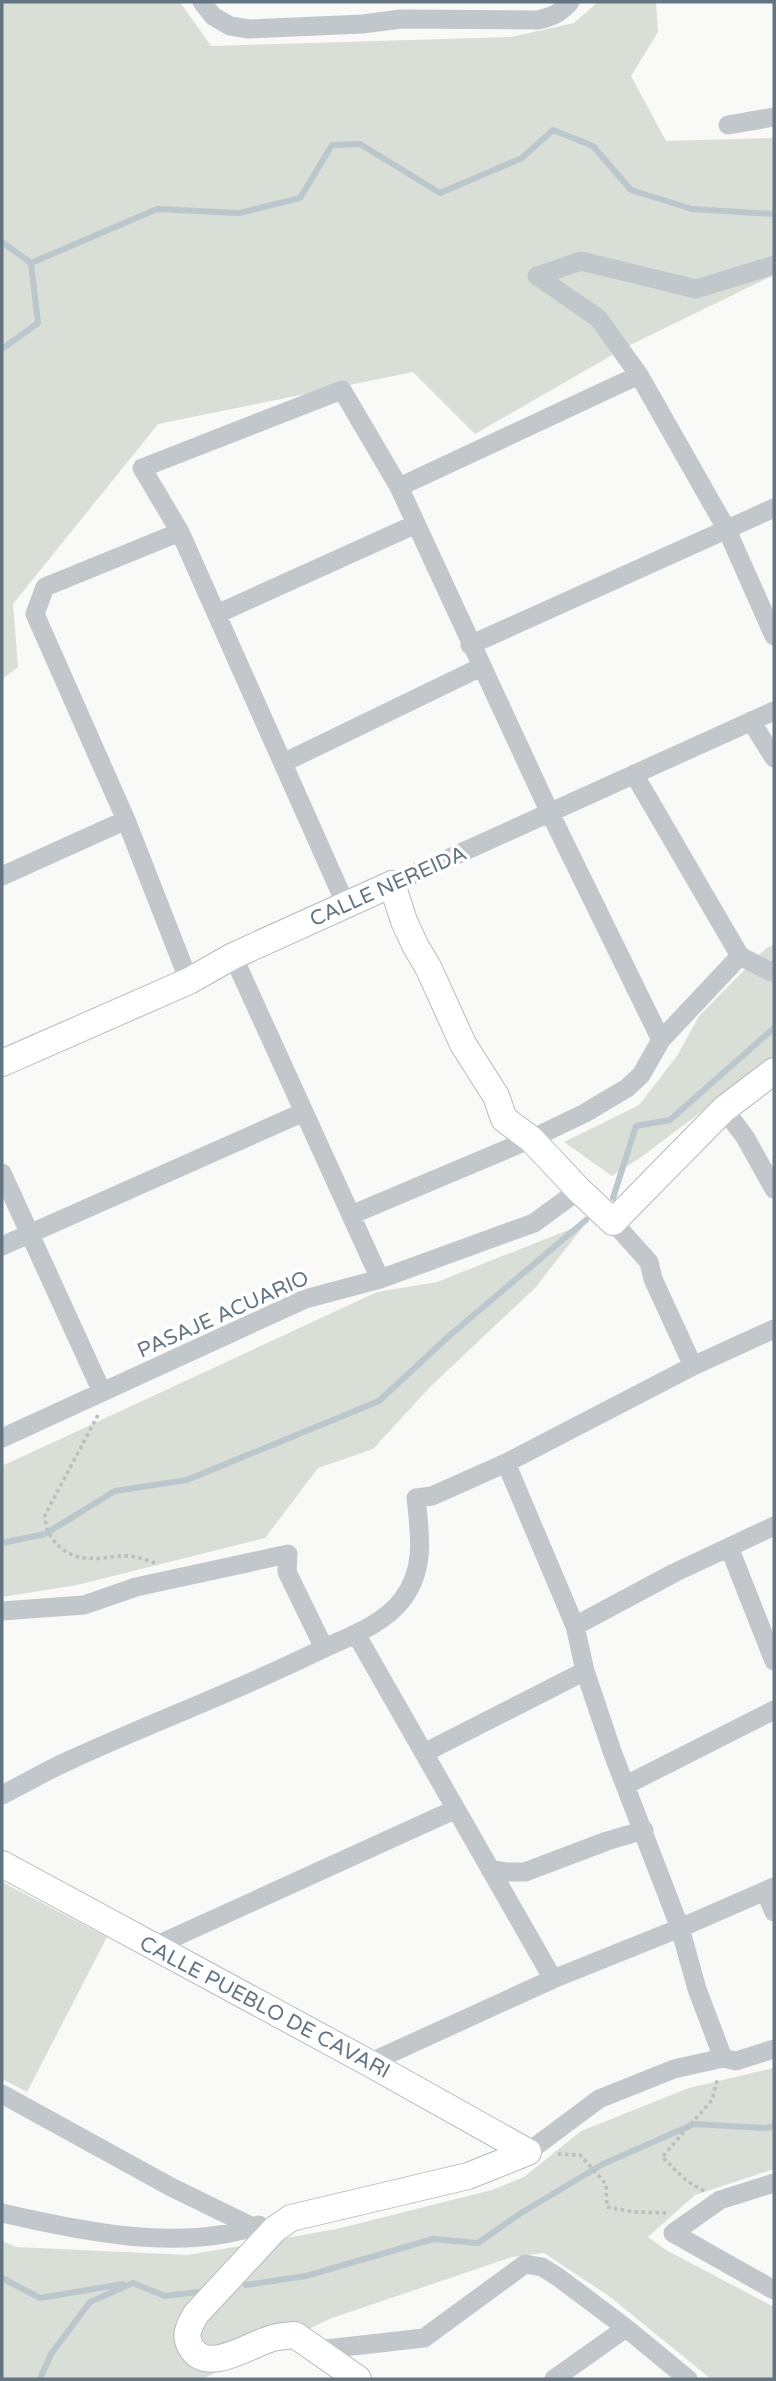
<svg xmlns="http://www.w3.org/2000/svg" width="776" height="2381" viewBox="0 0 776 2381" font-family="'Varela Round',sans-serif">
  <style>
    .green { fill: #d9ded6 }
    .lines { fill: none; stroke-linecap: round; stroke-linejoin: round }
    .stream { stroke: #bbc7cc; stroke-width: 6 }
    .secondary-casing { stroke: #b4bbc0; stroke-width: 28 }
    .path { stroke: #babec1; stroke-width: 3.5; stroke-dasharray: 3.5 3.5; stroke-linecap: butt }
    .street { stroke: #c2c7cb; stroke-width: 19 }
    .secondary { stroke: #fff; stroke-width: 26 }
    .labels { text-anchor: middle; stroke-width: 7; stroke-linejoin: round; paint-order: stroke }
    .street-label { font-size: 21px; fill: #637583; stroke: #fff }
  </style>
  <rect width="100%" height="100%" fill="#f9f9f7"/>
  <!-- green -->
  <path class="green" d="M2 2H180L211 46 511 37 574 23 598 2H656L658 32 631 76 666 141 774 138V275L626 347 475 434 413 372 158 424 13 604 18 667 2 679Z
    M774 944V1057L640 1158 612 1176 564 1142 639 1105 677 1056 699 1016 765 949Z
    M586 1223 535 1288 430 1387 373 1449 318 1468 265 1538 77 1585 2 1597V1466L377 1292 437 1282Z
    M2 1882 107 1937 27 2092 2 2079Z
    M774 2068V2169L695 2195 648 2237 666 2250 774 2307V2379H711L609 2296 544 2253 512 2257 332 2318 202 2379H2V2241L16 2247 188 2255 337 2229 492 2190 524 2177 581 2131 689 2088Z"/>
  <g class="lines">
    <!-- stream -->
    <path class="stream" d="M2 242 31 263 157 209 239 213 300 198 332 145 360 144 440 193 522 158 553 130 593 146 631 190 692 209 774 214
      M2 349 38 323 31 263
      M613 1198 636 1126 670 1120 774 1028
      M2 1543 45 1534 115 1491 187 1480 379 1401 449 1336 586 1220
      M2 2278 40 2298 123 2284
      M246 2285 306 2276 433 2239 478 2243 521 2213 603 2164 694 2124 766 2128 774 2126
      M40 2379 51 2354 90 2302 133 2283 165 2296 198 2292"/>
    <defs>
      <path id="secondary" d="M2 1063 189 981 233 956 392 884 404 921 415 945 428 967 463 1044 496 1096 504 1119 531 1139 579 1190 613 1222 724 1109 774 1071
        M2 1864 369 2063 528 2152
        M358 2379 295 2335C287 2336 280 2336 273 2338 250 2344 209 2374 192 2349 183 2336 189 2326 196 2314L275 2229 291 2218 468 2176 528 2152"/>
    </defs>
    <!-- secondary casing -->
    <use href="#secondary" class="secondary-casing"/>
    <!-- path -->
    <path class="path" d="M98 1415 45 1515C45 1537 62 1556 86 1558 100 1560 115 1555 130 1556 139 1557 148 1561 156 1563
      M558 2154 580 2155 606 2184 607 2207 634 2212 669 2213
      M704 2191 687 2181 662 2157 712 2100 718 2077"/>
    <!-- street -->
    <path class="street" d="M202 2 213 16 230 26 249 29 363 24 401 19 538 20C551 17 561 13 570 2
      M728 125 774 117
      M537 276 598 318 639 375 727 530 774 636
      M537 276 581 261 696 289 774 265
      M399 487 639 375
      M180 532 45 587 35 614 126 820 189 981
      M217 614 416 524
      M470 645 774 508
      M751 721 774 758
      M283 763 481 667
      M634 774 740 956
      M2 876 126 820
      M392 884 774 711
      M346 905 180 532 142 468 342 390 399 487 550 813 661 1040
      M233 956 380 1279
      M740 956 771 972 774 970
      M724 1109 745 1137 774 1189
      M2 1173 102 1392
      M351 1215 531 1139 585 1113 627 1088 641 1075 661 1040 740 956
      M613 1222 649 1262 653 1279 693 1366
      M2 1246 304 1112
      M2 1438 305 1299 380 1279 534 1223 579 1190
      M506 1463 575 1626 585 1671 613 1754 680 1928 697 1989 723 2058
      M729 1547 774 1661
      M2 1611 84 1605 136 1587 288 1554 287 1572 324 1648
      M575 1626 674 1573 774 1526
      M356 1634 553 1979
      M424 1753 585 1671
      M626 1785 774 1710
      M2 1795C24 1784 46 1771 68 1761 150 1723 235 1692 316 1652 345 1638 382 1626 402 1600 426 1569 420 1534 416 1498L432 1496 506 1463 693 1366 774 1329
      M490 1869 507 1872H525L607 1841 644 1830
      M765 1891 774 1912
      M153 1947 456 1809
      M369 2063 553 1979 680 1928 774 1887
      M2 2094 171 2187 253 2227 261 2245
      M528 2152 599 2099 674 2069 723 2058 736 2061 774 2049
      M774 2183 720 2200 673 2233 774 2290
      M2 2213C80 2231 182 2253 259 2225
      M317 2350 424 2338 525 2264 542 2267 558 2277 626 2328 688 2379
      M554 2379 626 2328"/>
    <!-- secondary -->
    <use href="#secondary" class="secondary"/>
  </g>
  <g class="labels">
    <!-- street labels -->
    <g class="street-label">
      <text transform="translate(388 886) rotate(-24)" y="7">CALLE NEREIDA</text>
      <text transform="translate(223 1314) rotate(-24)" y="7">PASAJE ACUARIO</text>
      <text transform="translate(265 2007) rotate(28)" y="7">CALLE PUEBLO DE CAVARI</text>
    </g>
  </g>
  <!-- border -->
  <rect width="776" height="2381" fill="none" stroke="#637583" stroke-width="7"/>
</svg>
